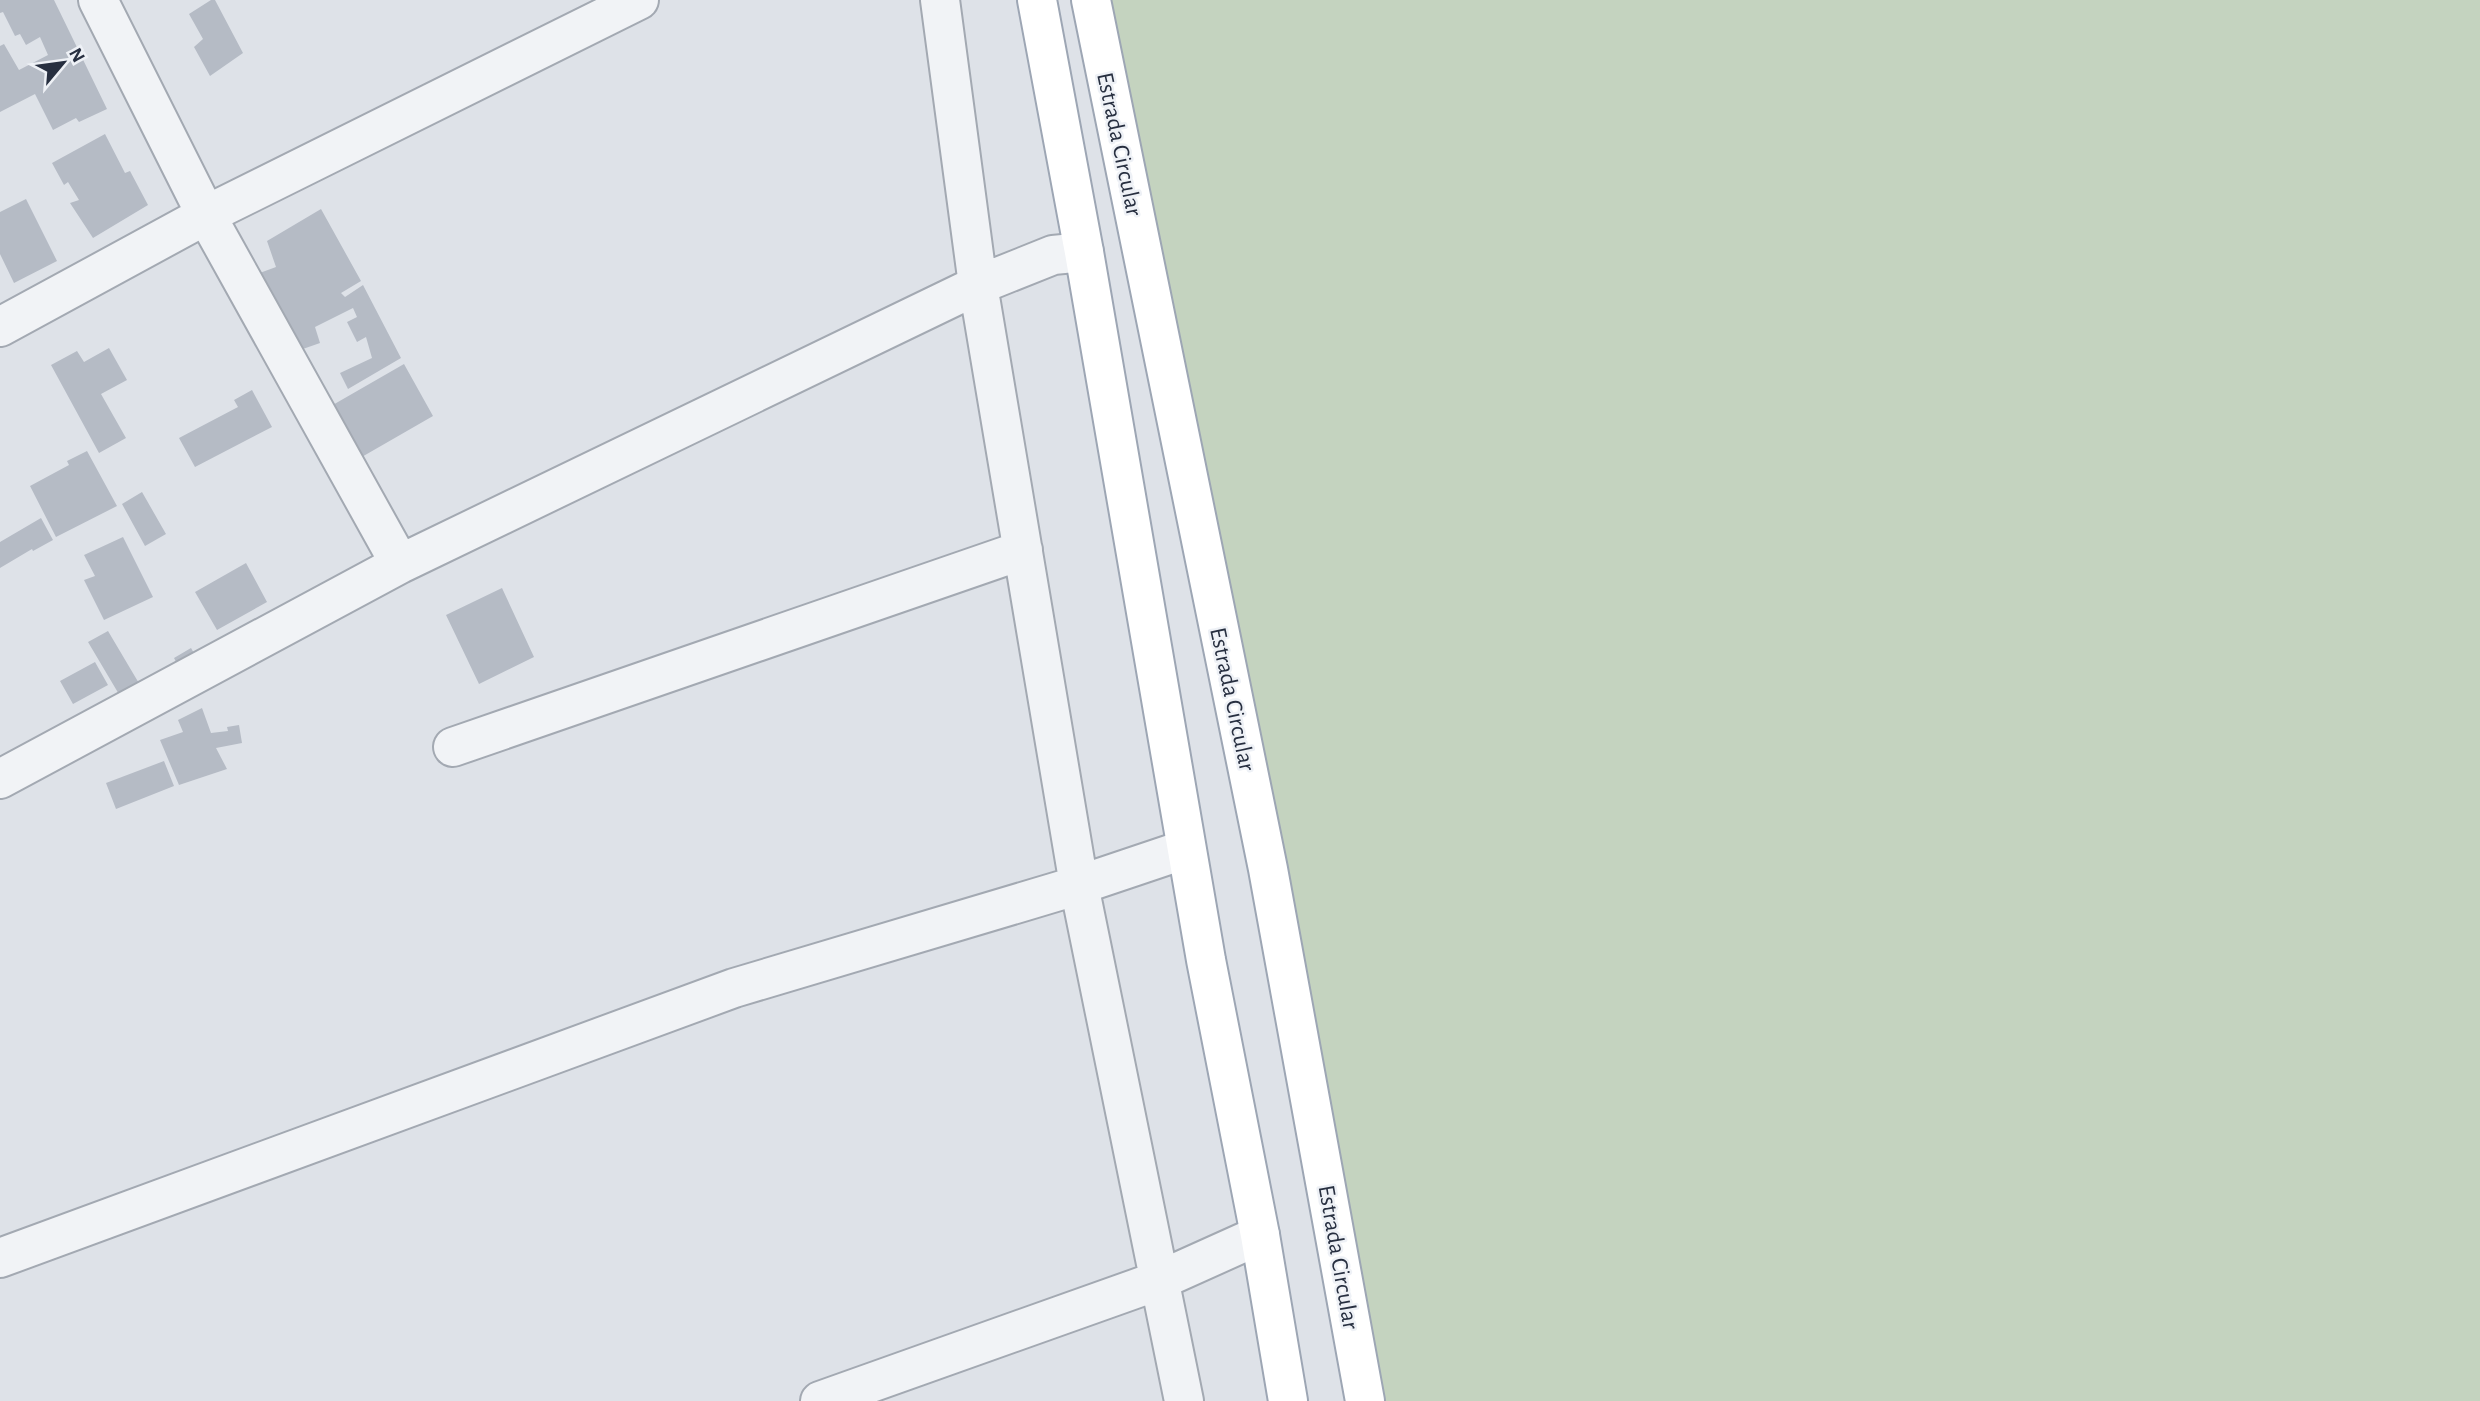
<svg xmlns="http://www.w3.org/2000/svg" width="2480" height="1401" viewBox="0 0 2480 1401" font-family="'Alegreya Sans',sans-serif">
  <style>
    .green { fill: #c4d3bf }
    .building { fill: #b5bbc5 }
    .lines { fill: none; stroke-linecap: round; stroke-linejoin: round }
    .minor-casing { stroke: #a3a9b2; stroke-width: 42 }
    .major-casing { stroke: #9da6b4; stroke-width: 42 }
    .minor { stroke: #f1f3f6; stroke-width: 38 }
    .major { stroke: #fff; stroke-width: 38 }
    .labels { text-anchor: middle; stroke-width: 5; stroke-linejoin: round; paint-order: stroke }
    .street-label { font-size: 24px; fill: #272f40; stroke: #eef1f6 }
  </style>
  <rect width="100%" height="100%" fill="#dee2e8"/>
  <!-- green -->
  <path class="green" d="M1075 0H2480V1401H1361Z"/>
  <!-- building -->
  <path class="building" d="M0 0H54L107 109 79 122 76 118 53 130 35 94 0 112V46L4 44 19 70 48 55 40 37 26 45 20 34 15 36 3 12 0 13Z
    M211 0H215L243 53 210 76 194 47 203 39 189 14Z
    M105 134 125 173 130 171 148 205 93 238 70 203 79 200 68 182 64 185 52 163Z
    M26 199 57 261 14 283 0 254V212Z
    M321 209 361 281 341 293 345 297 363 285 401 358 348 389 340 373 372 358 366 337 357 342 347 322 357 317 353 308 315 327 320 343 300 350 257 274 276 267 267 241Z
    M109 348 127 380 101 394 126 438 99 453 51 365 77 351 84 362Z
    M404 364 433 416 360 458 331 406Z
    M252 390 272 427 195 467 179 438 238 407 234 400Z
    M87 451 117 506 56 537 30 486 69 465 67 461Z
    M142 492 166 534 145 546 122 504Z
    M41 518 53 540 33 551 32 549 0 568V542Z
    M123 537 153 597 104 620 84 580 95 576 84 555Z
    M246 563 267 602 217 630 195 592Z
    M502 588 534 657 479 684 446 615Z
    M108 631 140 685 120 696 88 642Z
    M191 648 202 667 184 677 174 658Z
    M95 662 108 685 73 704 60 681Z
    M202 708 211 733 228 731 227 727 239 725 242 743 216 748 227 769 179 785 160 740 183 732 178 720Z
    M164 761 174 786 116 809 106 783Z"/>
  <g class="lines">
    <defs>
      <path id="minor" d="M98 0 206 215 400 564
        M940 0 978 285 1079 885 1184 1401
        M0 327 206 215 639 0
        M453 747 1023 550
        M0 779 400 564 978 285 1053 255 1084 252
        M0 1258 734 988 1079 885 1186 849
        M820 1401 1160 1280 1260 1235"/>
      <path id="major" d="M1037 0 1084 252 1206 960 1260 1235 1288 1401
        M1091 0 1268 869 1365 1401"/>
    </defs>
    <!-- minor casing -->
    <use href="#minor" class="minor-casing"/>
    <!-- major casing -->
    <use href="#major" class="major-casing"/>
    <!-- minor -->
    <use href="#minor" class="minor"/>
    <!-- major -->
    <use href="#major" class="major"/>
  </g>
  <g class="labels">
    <!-- street labels -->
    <g class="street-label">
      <text transform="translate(1120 144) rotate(78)" y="8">Estrada Circular</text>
      <text transform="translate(1233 699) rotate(78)" y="8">Estrada Circular</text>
      <text transform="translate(1339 1257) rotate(80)" y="8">Estrada Circular</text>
    </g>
  </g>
  <!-- north arrow -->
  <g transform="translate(63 63) rotate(61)" stroke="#eef1f6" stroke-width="5" paint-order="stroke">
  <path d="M0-5L12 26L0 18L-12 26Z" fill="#272f40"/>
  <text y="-10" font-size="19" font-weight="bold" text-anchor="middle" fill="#272f40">N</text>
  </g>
</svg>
